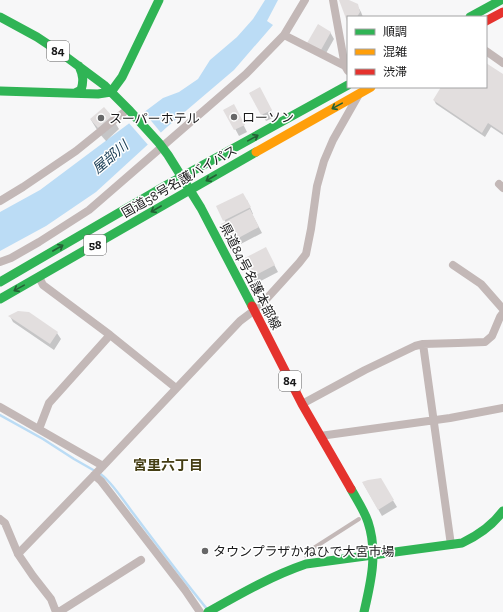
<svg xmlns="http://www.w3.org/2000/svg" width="503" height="612" viewBox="0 0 503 612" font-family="'Zilla Slab','Noto Sans JP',serif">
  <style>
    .water { fill: #bbdcf5 }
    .pier { fill: #f7f7f8 }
    .shadow { fill: #0003 }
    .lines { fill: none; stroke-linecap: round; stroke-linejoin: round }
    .stream { stroke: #bbdcf5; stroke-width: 2.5 }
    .building { fill: #e2dede }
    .lane { stroke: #c3b8b7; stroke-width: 4 }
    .street { stroke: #c3b8b7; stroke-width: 8 }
    .fast { stroke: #30b455; stroke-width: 9 }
    .slow { stroke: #ff9f0a; stroke-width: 9 }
    .jam { stroke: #e5322d; stroke-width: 9 }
    .oneway { stroke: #245f35 }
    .poi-dot { fill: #676768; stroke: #fff; stroke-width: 1.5 }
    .labels { text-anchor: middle; stroke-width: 3; stroke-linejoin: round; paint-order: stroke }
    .shield { fill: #fff; stroke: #5f5f5f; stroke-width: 1 }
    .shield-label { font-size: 12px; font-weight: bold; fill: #1a1a1b }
    .poi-label { font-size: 13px; fill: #1a1a1b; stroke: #fff; text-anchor: start }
    .street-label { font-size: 13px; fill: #1a1a1b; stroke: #fff }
    .water-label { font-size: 14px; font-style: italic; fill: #183c54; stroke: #fff }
    .neighbourhood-label { font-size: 14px; font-weight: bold; fill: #453e14; stroke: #fff }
  </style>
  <rect width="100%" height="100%" fill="#f7f7f8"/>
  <!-- water -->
  <path class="water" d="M265 0H278L267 21 273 25 234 70 167 127 96 192 46 226 0 251V212L40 190 163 98 179 92 198 79 210 60 237 37 253 19Z"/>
  <!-- pier -->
  <path class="pier" d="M143 111 162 134 149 146 128 122Z"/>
  <!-- shadow -->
  <path class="shadow" d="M342 0H346L357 5 361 12 363 17H348V22Z
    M330 32 334 39 325 55 311 50Z
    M486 64 503 75V135L491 127 485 137 436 104 434 100 443 87H486Z
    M259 89 275 117 266 121 250 93Z
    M225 110 237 112 247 132 239 136Z
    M111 116 119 129 106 141 99 133 91 120Z
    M247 200 253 214H252L262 233 235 247 232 241 226 223 217 207Z
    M269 255 278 272 253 285 240 261Z
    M10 316 57 333 61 339 54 350 13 322Z
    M380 479 397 507 382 516 363 483Z"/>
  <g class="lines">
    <!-- stream -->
    <path class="stream" d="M0 415 43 439 74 459 95 471
      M99 473C110 479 125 503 133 513 157 545 181 577 207 609"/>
  </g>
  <!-- building -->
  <path class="building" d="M339 0H349L358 4 360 12 357 17H348V24Z
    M318 24 331 32 321 50 307 43Z
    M486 63 503 74V133L488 123 482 133 433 100 441 87H486Z
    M260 87 272 110 261 115 249 93Z
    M234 104 245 125 234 130 223 110Z
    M104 107 112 116 98 128 90 119Z
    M243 193 251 207 223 221 216 206Z
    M250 209 259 227 231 242 221 224Z
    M266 247 275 265 248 279 239 261Z
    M18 311 29 312 58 332 50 344 8 316Z
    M381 478 394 500 378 510 362 482 368 480Z"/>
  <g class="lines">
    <!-- lane -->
    <path class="lane" d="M306 556 309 551 359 519"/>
    <!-- street -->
    <path class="street" d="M333 0 345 66 348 71
      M284 35 345 66
      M486 51 503 63
      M499 184 503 188
      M0 201 23 187 76 151 128 109
      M0 262 11 258 39 242 89 210 246 74 284 35 305 0
      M453 265 481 284 503 309
      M39 277 43 285 110 335 176 388
      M423 344 451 545
      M302 404 365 370 415 346 423 344 458 343 485 342 492 336 500 317 503 313
      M0 407 103 466
      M39 429 49 403 110 335
      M320 436 450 418 503 408
      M94 475 101 481 185 590 200 612
      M0 519 5 523 18 554 33 576 51 599 56 612
      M18 554 103 466 240 321 260 306 299 263 306 254 311 229 317 186 324 161 333 140 358 96
      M59 612 141 560"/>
    <!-- fast -->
    <path class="fast" d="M0 17 37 37 61 53 104 85 130 111 159 143 168 155 201 208 252 306
      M470 17 501 0
      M0 91 98 94 111 92 122 77 159 0
      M75 93 81 90C84 81 83 75 79 66
      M0 282 165 186 348 85
      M0 299 256 152
      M351 489C357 500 364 510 368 522 378 552 371 582 364 612
      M208 612C240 594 271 576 306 564L462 543C479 535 492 526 503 511"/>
    <!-- slow -->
    <path class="slow" d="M256 152 371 87"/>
    <!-- jam -->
    <path class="jam" d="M486 21 503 12
      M252 306 302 404 351 489"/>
  </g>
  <!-- one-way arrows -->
  <defs><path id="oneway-shaft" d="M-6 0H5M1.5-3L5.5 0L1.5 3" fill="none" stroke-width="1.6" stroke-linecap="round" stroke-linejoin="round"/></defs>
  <g class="oneway">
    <use href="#oneway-shaft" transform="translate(337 106) rotate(151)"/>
    <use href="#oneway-shaft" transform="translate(253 138) rotate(-29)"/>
    <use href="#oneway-shaft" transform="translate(211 178) rotate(150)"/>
    <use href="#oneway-shaft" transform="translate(156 209) rotate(150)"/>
    <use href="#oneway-shaft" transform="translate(58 248) rotate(-30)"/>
    <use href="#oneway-shaft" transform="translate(19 288) rotate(151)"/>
  </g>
  <!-- markers -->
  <g class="poi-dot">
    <circle cx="234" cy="117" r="4"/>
    <circle cx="101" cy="118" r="4"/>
    <circle cx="205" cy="551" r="4"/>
  </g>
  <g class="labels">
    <!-- shield labels -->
    <g class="shield">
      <rect x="47" y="41" width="22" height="20" rx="3"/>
      <rect x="84" y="235" width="22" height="20" rx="3"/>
      <rect x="279" y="371" width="22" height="20" rx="3"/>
    </g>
    <g class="shield-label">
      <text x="58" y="55">84</text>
      <text x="95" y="249">58</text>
      <text x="290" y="385">84</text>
    </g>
    <!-- poi labels -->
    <g class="poi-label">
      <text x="242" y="122">ローソン</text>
      <text x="109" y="123">スーパーホテル</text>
      <text x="213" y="556">タウンプラザかねひで大宮市場</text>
    </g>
    <!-- street labels -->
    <g class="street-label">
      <text transform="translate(179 181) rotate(-30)" y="5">国道58号名護バイパス</text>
      <text transform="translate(251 276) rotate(63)" y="5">県道84号名護本部線</text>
    </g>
    <!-- water labels -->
    <g class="water-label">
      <text transform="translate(110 157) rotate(-40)" y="5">屋部川</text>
    </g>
    <!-- neighbourhood labels -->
    <g class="neighbourhood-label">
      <text x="168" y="470">宮里六丁目</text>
    </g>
  </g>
  <!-- legend -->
  <rect x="347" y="16" width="140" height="72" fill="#ffffff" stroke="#a3a3a4"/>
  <rect x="355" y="29" width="20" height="6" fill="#30b455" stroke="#a3a3a4"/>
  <text x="383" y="36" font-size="12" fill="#1a1a1b">順調</text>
  <rect x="355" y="49" width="20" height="6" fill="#ff9f0a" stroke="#a3a3a4"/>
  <text x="383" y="56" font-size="12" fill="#1a1a1b">混雑</text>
  <rect x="355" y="69" width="20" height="6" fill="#e5322d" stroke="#a3a3a4"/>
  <text x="383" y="76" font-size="12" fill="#1a1a1b">渋滞</text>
</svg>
